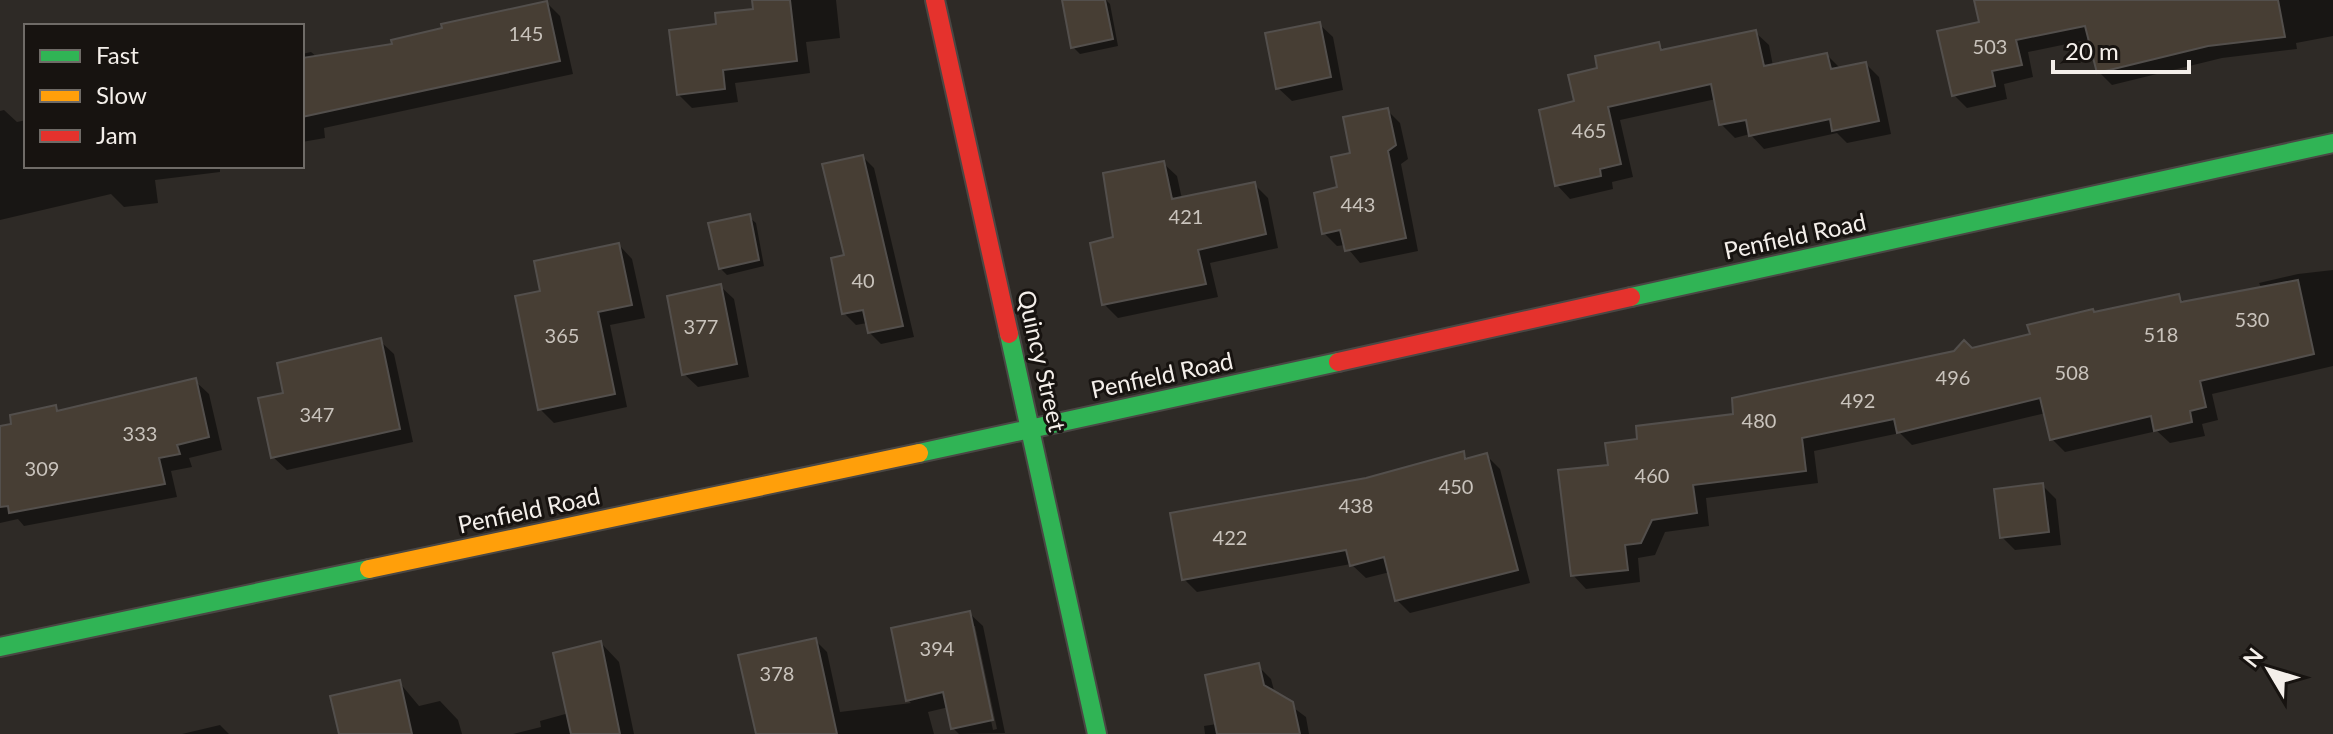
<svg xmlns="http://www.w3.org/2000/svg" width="2333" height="734" viewBox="0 0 2333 734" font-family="Lato,sans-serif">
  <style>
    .shadow { fill: #0007; fill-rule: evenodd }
    .building { fill: #473e34; stroke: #534f4c; stroke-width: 2 }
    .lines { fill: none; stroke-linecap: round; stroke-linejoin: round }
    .fast-casing { stroke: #4a4744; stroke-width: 22 }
    .slow-casing { stroke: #4a4744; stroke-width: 22 }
    .jam-casing { stroke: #4a4744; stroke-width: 22 }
    .fast { stroke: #30b455; stroke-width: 18 }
    .slow { stroke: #ff9f0a; stroke-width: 18 }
    .jam { stroke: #e5322d; stroke-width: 18 }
    .labels { text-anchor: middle; stroke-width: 6; stroke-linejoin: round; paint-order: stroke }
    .number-label { font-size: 20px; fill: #c9c3bc }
    .street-label { font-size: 24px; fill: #f4efea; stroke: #171310 }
  </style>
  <rect width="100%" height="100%" fill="#2e2a26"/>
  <!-- shadow -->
  <path class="shadow" d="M754 0H836L840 38 806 42 810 73 735 83 738 102 692 108 678 94 718 26 755 11Z
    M1088 0H1106L1110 4 1118 46 1080 54 1073 47Z
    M2038 0H2333V36L2296 43 2297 49 2222 58 2112 85 2099 72 2091 39 2028 52 2033 77 2004 84 2007 99 1967 108 1954 95 1981 23Z
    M547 3 560 16 573 74 324 128 325 138 302 142V54L311 52 317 57 394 45Z
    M1319 24 1333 37 1343 90 1292 101 1278 88Z
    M1755 32 1769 45 1773 66 1827 55 1841 69 1866 64 1879 77 1891 134 1847 143 1837 133 1764 149 1750 134 1735 138 1721 124 1716 99 1620 120 1633 177 1612 182 1613 189 1570 199 1557 185 1576 103 1599 70 1659 44 1665 51Z
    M4 110 17 122 26 120V166H220V172L155 180 158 203 124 207 111 194 0 220V111Z
    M1387 110 1400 123 1408 159 1401 164 1418 251 1360 263 1345 245 1337 246 1324 233 1353 154Z
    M863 157 874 168 914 337 881 344 869 332 867 323 856 325 844 313 847 257Z
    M1163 163 1177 176 1182 199 1254 184 1268 198 1278 248 1210 263 1218 297 1118 318 1104 304 1116 239Z
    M749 217 756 223 764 266 727 275 720 268Z
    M619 245 632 259 645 318 610 325 627 407 554 423 540 409 543 292Z
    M2333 270V366L2212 394 2218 420 2202 424 2205 436 2170 443 2157 431 2065 452 2051 438 2046 413 1912 445 1900 433 1814 451 1818 483 1706 498 1709 526 1665 532 1655 555 1638 558 1640 582 1586 589 1573 575 1610 467 1639 440 2032 335 2095 314 2179 296 2185 303 2261 287 2259 283 2298 274Z
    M720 286 734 299 749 377 698 387 684 374Z
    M380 341 394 354 413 442 287 470 273 457 285 394Z
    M195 381 209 394 222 450 189 458 192 467 171 471 177 497 24 526 18 519 0 523V429L55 407 60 413Z
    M1463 454 1469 460 1486 455 1500 469 1530 583 1410 613 1397 600 1390 572 1366 578 1351 564 1197 592 1184 579 1366 480Z
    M2042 485 2056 499 2061 545 2015 550 2002 537Z
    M969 613 983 626 1005 733 959 734 953 728 949 707 928 712 934 734H758L815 640 827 652 840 712 911 703 908 700ZM971 626H975L997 729 993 730Z
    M601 643 619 662 634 734H513L541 727 540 721 569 713Z
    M1258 666 1271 679 1275 694 1306 717 1309 734H1205L1204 726 1217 724Z
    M399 682 419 706 440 701 458 720 462 734H341Z
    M220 725 229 734H182Z"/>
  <!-- building -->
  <path class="building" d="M752 0H790L797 61 723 70 725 89 677 95 669 30 716 24 715 13 753 9Z
    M1062 0H1105L1113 39 1071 48Z
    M1974 0H2278L2285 37 2208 46 2097 73 2085 26 2016 40 2022 65 1992 71 1995 86 1952 96 1937 31 1979 22Z
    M547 1 560 61 302 117V58L392 44 391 40 442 28 441 24Z
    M1320 22 1331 77 1276 89 1265 33Z
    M1756 30 1764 66 1827 53 1831 69 1866 62 1879 121 1832 131 1830 119 1749 136 1746 120 1719 125 1711 84 1608 107 1621 164 1600 169 1601 176 1555 186 1539 110 1574 101 1568 75 1597 68 1595 56 1659 42 1661 50Z
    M1388 108 1396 145 1388 151 1406 238 1345 251 1340 230 1322 234 1314 193 1337 187 1331 157 1350 153 1343 117Z
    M863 155 903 326 868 333 863 310 842 314 831 258 844 255 822 164Z
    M1164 161 1172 199 1255 182 1266 234 1198 250 1206 284 1102 305 1090 243 1113 237 1103 173Z
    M750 214 759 260 719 269 708 223Z
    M619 243 632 305 598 312 615 394 538 410 515 296 540 291 534 261Z
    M2298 280 2314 354 2200 381 2206 407 2190 411 2192 422 2154 431 2151 416 2050 440 2040 398 1897 433 1894 419 1802 438 1806 471 1693 485 1697 513 1652 520 1641 543 1625 545 1628 570 1571 576 1558 470 1608 465 1605 443 1637 439 1636 426 1733 414 1732 398 1954 351 1964 340 1972 348 2030 334 2027 325 2093 309 2094 312 2179 294 2181 302Z
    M721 284 737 364 682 375 667 296Z
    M381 338 400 429 271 458 258 398 283 393 277 363Z
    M196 378 209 437 177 445 180 454 159 458 165 484 9 513 8 506 0 507V426L11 424 10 415 56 405 57 411Z
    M1464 451 1465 459 1487 453 1518 570 1395 601 1384 557 1350 566 1346 550 1182 580 1170 513 1366 478Z
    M2043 483 2049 532 2000 538 1994 489Z
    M970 611 993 720 951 729 943 692 906 701 891 628Z
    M816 638 837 734H756L738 655Z
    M601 641 620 734H571L553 653Z
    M1259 663 1264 685 1293 702 1300 734H1217L1205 675Z
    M400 680 412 734H339L330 696Z"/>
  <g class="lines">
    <defs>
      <path id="fast" d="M1631 297 2333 143
        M1009 334 1097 734
        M919 453 1338 362
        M0 647 369 569"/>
      <path id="slow" d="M369 569 919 453"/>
      <path id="jam" d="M935 0 1009 334
        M1338 362 1631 297"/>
    </defs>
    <!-- fast casing -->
    <use href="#fast" class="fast-casing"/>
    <!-- slow casing -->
    <use href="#slow" class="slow-casing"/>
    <!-- jam casing -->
    <use href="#jam" class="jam-casing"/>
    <!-- fast -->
    <use href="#fast" class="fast"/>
    <!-- slow -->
    <use href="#slow" class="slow"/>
    <!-- jam -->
    <use href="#jam" class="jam"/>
  </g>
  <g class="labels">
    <!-- number labels -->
    <g class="number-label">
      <text x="526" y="41">145</text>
      <text x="1990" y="54">503</text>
      <text x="1589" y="138">465</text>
      <text x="1358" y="212">443</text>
      <text x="1186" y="224">421</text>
      <text x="863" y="288">40</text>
      <text x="2252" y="327">530</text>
      <text x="701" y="334">377</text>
      <text x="2161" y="342">518</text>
      <text x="562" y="343">365</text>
      <text x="2072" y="380">508</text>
      <text x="1953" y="385">496</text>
      <text x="1858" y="408">492</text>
      <text x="317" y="422">347</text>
      <text x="1759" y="428">480</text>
      <text x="140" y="441">333</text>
      <text x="42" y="476">309</text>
      <text x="1652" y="483">460</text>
      <text x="1456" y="494">450</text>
      <text x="1356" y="513">438</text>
      <text x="1230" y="545">422</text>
      <text x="937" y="656">394</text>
      <text x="777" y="681">378</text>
    </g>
    <!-- street labels -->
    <g class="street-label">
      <text transform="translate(1795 237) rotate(-12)" y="8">Penfield Road</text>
      <text transform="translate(1041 361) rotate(77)" y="8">Quincy Street</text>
      <text transform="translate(1162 376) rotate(-12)" y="8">Penfield Road</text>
      <text transform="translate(529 511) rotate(-12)" y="8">Penfield Road</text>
    </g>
  </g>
  <!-- legend -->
  <rect x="24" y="24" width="280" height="144" fill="#171310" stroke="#6f6b67" stroke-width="2"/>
  <rect x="40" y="50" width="40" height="12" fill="#30b455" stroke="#6f6b67" stroke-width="2"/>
  <text x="96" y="64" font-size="24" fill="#f4efea">Fast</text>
  <rect x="40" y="90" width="40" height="12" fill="#ff9f0a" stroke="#6f6b67" stroke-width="2"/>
  <text x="96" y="104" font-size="24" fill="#f4efea">Slow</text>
  <rect x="40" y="130" width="40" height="12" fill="#e5322d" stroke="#6f6b67" stroke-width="2"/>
  <text x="96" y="144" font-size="24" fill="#f4efea">Jam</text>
  <!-- north arrow -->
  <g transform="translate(2269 670) rotate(308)" stroke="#171310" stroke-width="6" paint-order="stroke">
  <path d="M0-6L14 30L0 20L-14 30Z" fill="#f4efea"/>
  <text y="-12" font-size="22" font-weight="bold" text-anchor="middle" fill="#f4efea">N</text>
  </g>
  <!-- scale -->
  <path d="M2053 60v12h136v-12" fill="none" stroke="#f4efea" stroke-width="4"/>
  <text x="2065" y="60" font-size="24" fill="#f4efea" stroke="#171310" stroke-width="6" paint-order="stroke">20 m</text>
</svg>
